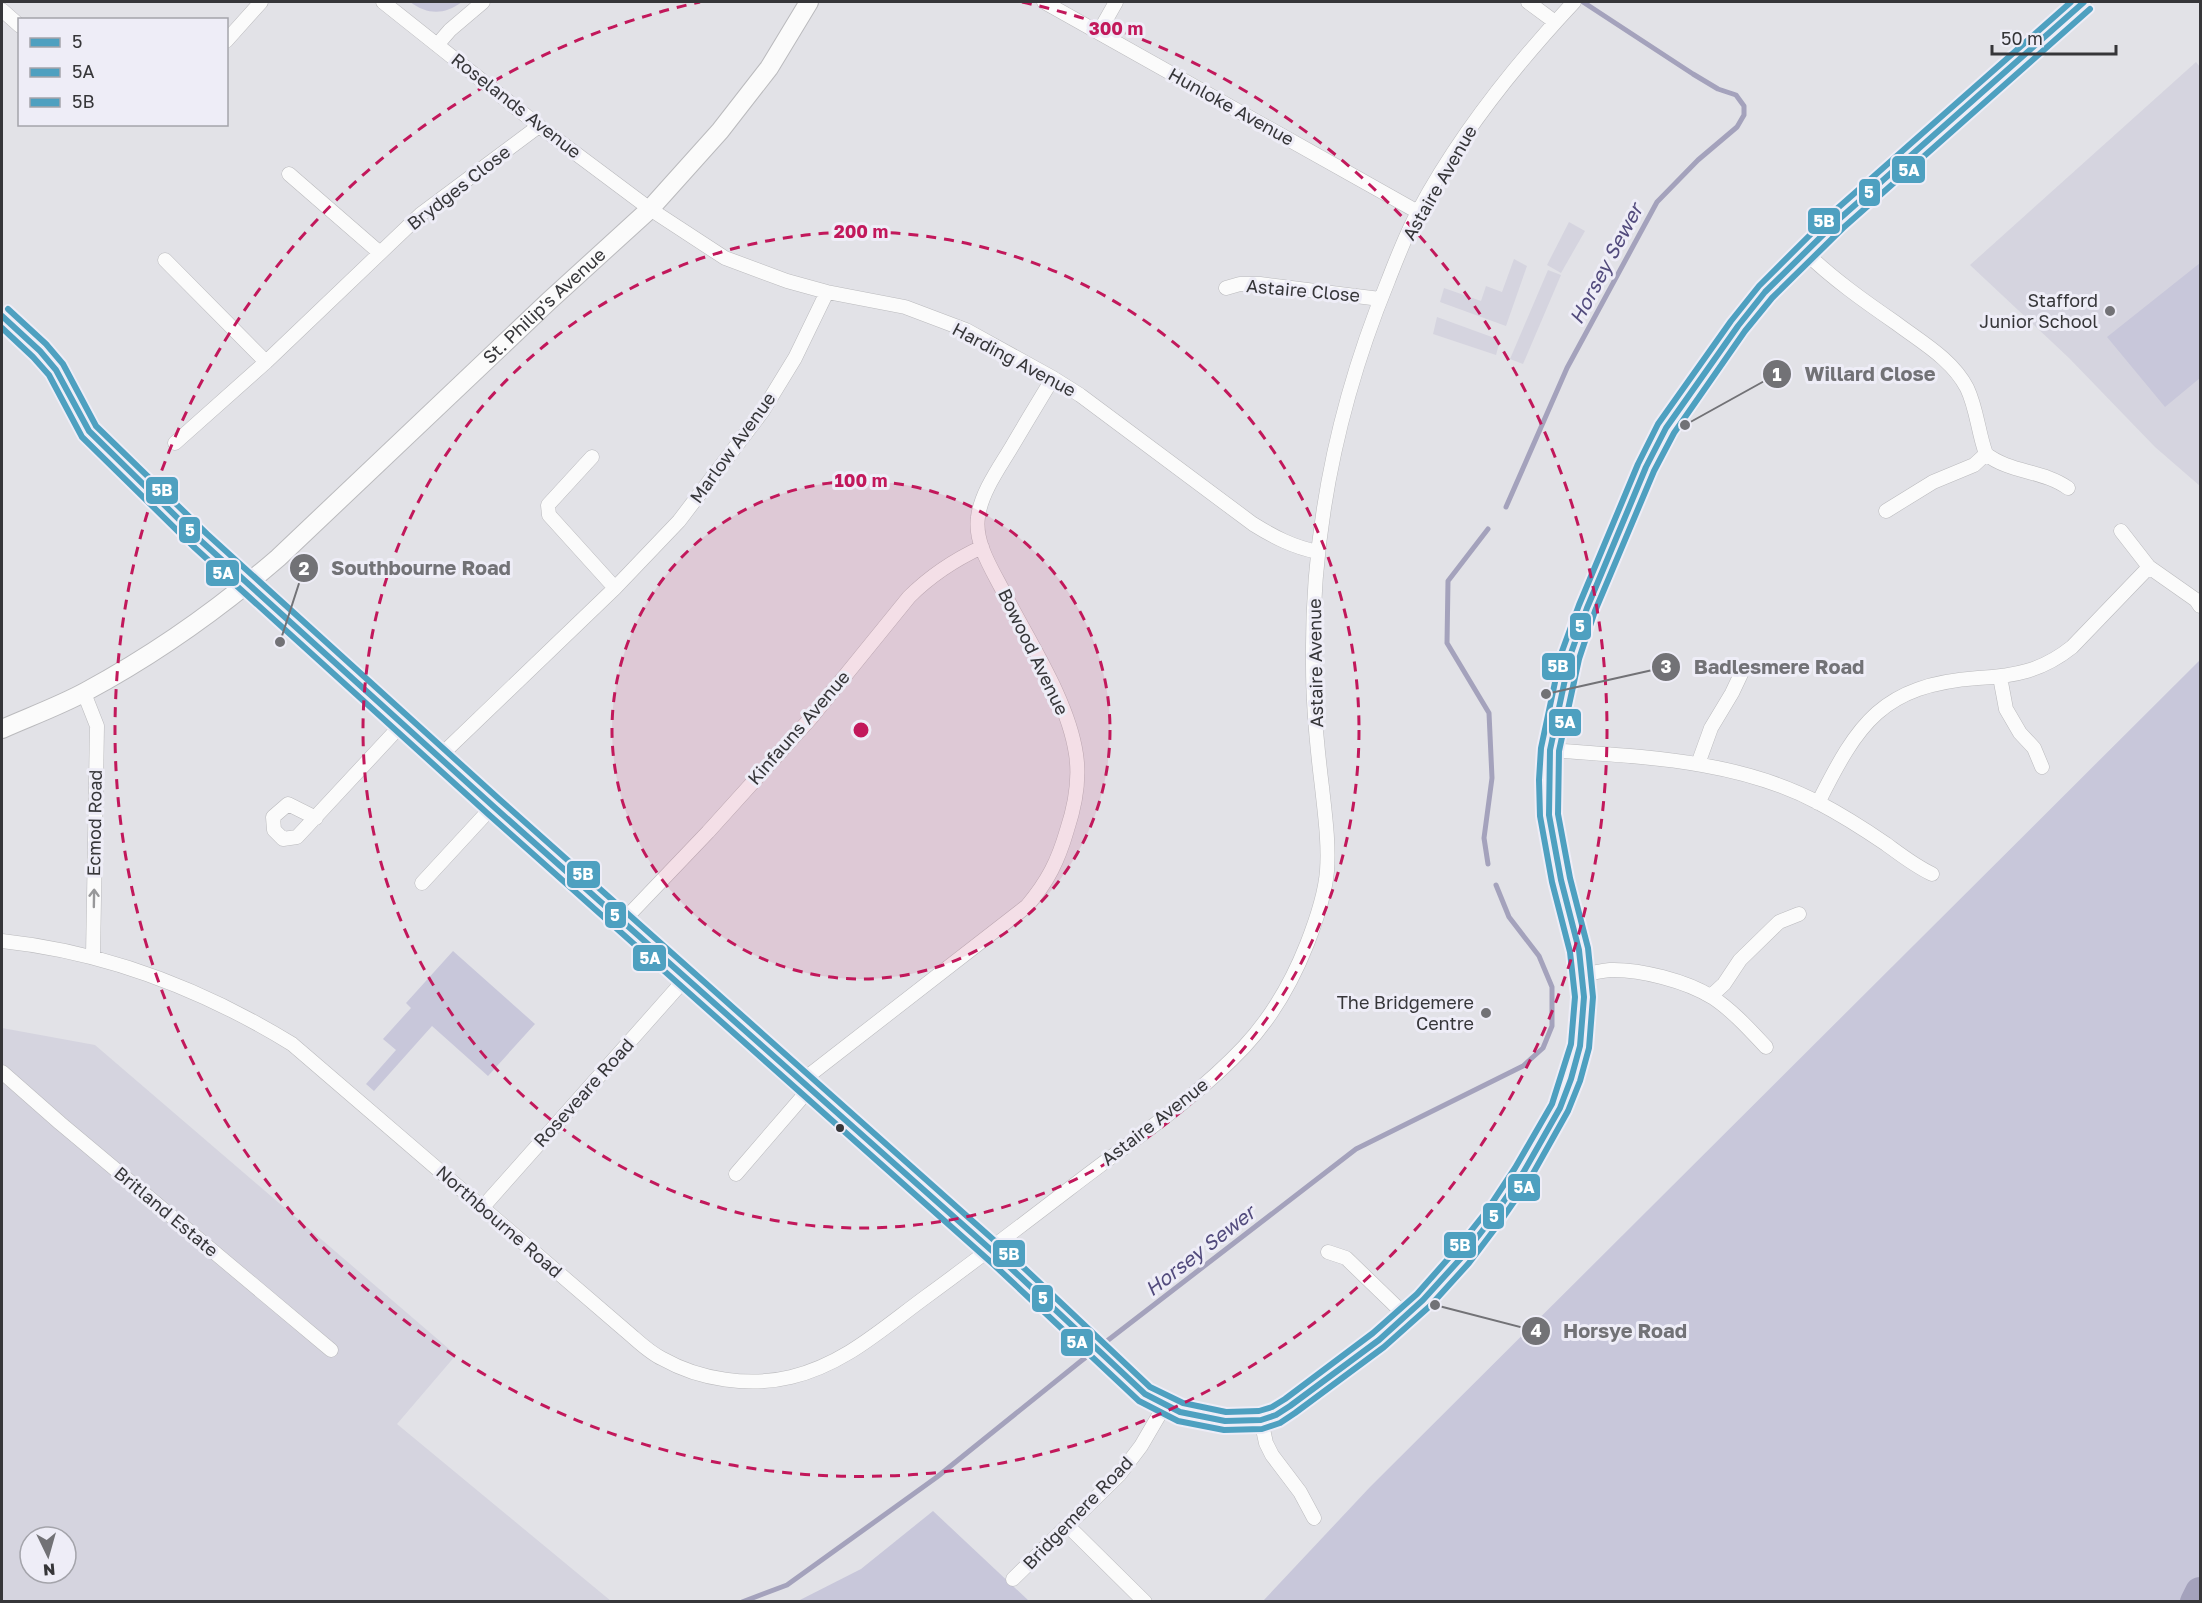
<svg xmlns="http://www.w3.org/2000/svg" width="2202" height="1603" viewBox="0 0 2202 1603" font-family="'Golos Text',sans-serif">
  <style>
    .built { fill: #d5d4df; fill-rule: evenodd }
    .green { fill: #c8c7da }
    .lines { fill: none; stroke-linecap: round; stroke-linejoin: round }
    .stream { stroke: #a4a2bc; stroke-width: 5 }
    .river { stroke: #a4a2bc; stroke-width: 30 }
    .minor-casing { stroke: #bababd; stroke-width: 15 }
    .tertiary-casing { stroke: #bababd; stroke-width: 20 }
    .minor { stroke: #fbfbfb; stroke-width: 14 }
    .tertiary { stroke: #fbfbfb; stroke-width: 18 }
    .bus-1-casing { stroke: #eeedf7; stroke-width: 10 }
    .bus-2-casing { stroke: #eeedf7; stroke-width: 10 }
    .bus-3-casing { stroke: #eeedf7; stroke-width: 10 }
    .bus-1 { stroke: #4ea0c0; stroke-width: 6 }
    .bus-2 { stroke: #4ea0c0; stroke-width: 6 }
    .bus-3 { stroke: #4ea0c0; stroke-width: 6 }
    .oneway { stroke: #98989a }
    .ring { fill: none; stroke: #c2185b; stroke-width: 3; stroke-dasharray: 10 8 }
    .poi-dot { fill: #727276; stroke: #eeedf7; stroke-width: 2 }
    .bus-dot { fill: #363639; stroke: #eeedf7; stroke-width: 2 }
    .labels { text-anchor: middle; stroke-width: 6; stroke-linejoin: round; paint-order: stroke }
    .street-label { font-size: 18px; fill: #363639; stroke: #eeedf7 }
    .poi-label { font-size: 18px; fill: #363639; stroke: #eeedf7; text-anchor: end }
    .water-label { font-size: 20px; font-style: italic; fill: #524b7d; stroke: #eeedf7 }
    .centre { fill: #c2185b; stroke: #eeedf7; stroke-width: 3 }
    .ring-label { font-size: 18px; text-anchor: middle; font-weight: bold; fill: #c2185b; stroke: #eeedf7; stroke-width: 6; stroke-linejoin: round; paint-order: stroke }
    .leader { fill: none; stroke: #727276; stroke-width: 2 }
    .callout-dot { fill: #727276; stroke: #eeedf7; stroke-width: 2 }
    .mark-label { font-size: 18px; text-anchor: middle; font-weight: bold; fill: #fff }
    .callout-label { font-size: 20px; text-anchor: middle; font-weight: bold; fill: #727276; stroke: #eeedf7; stroke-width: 6; stroke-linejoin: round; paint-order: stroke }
    .line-badge { stroke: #eeedf7; stroke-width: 2 }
    .badge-label { font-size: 16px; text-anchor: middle; font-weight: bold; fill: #fff }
  </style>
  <rect width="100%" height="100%" fill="#e2e2e7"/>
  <!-- built -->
  <path class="built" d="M2196 62 2200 67V486L2155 447 2069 358 1970 265Z
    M1569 222 1585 231 1561 273 1547 265Z
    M1514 259 1527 266 1506 326 1440 302 1444 288 1481 301 1486 286 1502 292Z
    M1548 270 1561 275 1523 364 1510 359Z
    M1437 317 1500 340 1496 355 1433 334Z
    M2 1028 95 1045 456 1355 397 1424 611 1601H2ZM30 1537H66V1573H30Z"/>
  <!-- green -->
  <path class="green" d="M410 2H462C444 15 428 15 410 2Z
    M2200 263V378L2165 407 2107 337Z
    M2200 660V1592L2195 1601H1263L1370 1487Z
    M453 951 535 1024 488 1076 432 1026 374 1091 366 1084 396 1050 383 1039 411 1008 406 1003Z
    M933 1511 1029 1601 796 1602 861 1569Z"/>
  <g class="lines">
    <!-- stream -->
    <path class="stream" d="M1506 507 1567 368 1657 202 1698 160 1737 127 1744 115V106L1736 95 1718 89 1693 74 1583 2
      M1488 864 1484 838 1492 778 1489 713 1447 643 1448 581 1488 529
      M742 1602 787 1585 937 1477 1081 1361 1356 1149 1523 1066 1543 1048 1552 1026V987L1539 956 1509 917 1496 885"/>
    <!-- river -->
    <path class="river" d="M2195 1602 2200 1592"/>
    <defs>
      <path id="minor" d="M383 2 539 126 650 209 725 258 787 281 827 292 905 307 966 330 1053 378 1080 395 1253 524C1274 537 1293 547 1318 552
        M1044 2 1418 212
        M1528 2 1555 22
        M2 10 20 26
        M1099 32 1116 2
        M226 41 261 2
        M437 45 450 30 483 2
        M289 174 380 253
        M1805 252C1833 279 1864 301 1896 323 1921 342 1952 359 1967 388 1977 409 1978 432 1986 454
        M165 260 266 362
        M1226 288 1240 284H1260L1380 299
        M2 316 40 351 56 370 89 431 201 541 493 806 999 1257 1145 1394 1180 1412 1225 1421 1261 1420 1276 1415 1290 1406 1379 1340 1423 1300 1462 1257 1493 1217 1523 1173 1560 1108 1571 1079 1580 1046 1584 997 1579 950 1561 880 1549 815 1548 780 1550 750 1558 706 1570 656 1587 608 1646 467 1666 428 1738 326 1765 292 1837 221 2084 2
        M175 443 266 362 421 214 539 126
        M592 457 548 505 549 515 615 588
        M1886 511 1933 482 1974 465 1986 454C2010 473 2043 470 2068 488
        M2121 531 2149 567 2196 600 2200 606
        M2000 677 2006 709 2020 733 2034 748 2042 767
        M84 693 97 726 93 956
        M1550 750C1641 757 1736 759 1819 803 1842 815 1864 829 1886 844 1901 855 1915 866 1932 874
        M439 757 615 588 679 521 762 412 795 358 827 292
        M1698 764 1711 728 1732 693 1741 674
        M1818 803C1858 723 1882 685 1978 678 2015 676 2042 671 2072 647L2149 567
        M316 818 288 804 273 817 274 830 283 839 297 837 403 723
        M422 883 493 806
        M623 921 708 832 810 719 909 597C931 575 954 560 982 547
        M2 941C105 952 204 990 292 1044L633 1337C642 1345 652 1354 663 1359 700 1380 750 1387 791 1377 845 1364 883 1328 927 1296 975 1261 1022 1225 1069 1189 1128 1143 1193 1101 1244 1047 1272 1017 1292 982 1307 944 1316 921 1325 896 1327 871 1329 843 1325 815 1322 787 1317 747 1313 706 1313 665 1311 534 1338 403 1388 281 1397 258 1406 234 1418 212 1459 135 1515 65 1574 2
        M1582 975C1591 973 1601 971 1610 970 1640 969 1686 981 1712 997 1732 1010 1750 1030 1766 1047
        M1711 996 1724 984 1740 960 1779 922 1799 914
        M2 1072 60 1123 331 1350
        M803 1080 1027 906C1048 881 1058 861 1067 830 1075 806 1080 780 1076 754 1068 700 1029 642 1004 593 993 571 974 543 978 517 981 493 999 468 1011 448 1025 424 1039 401 1053 378
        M736 1174 811 1087
        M482 1208 686 978
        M1328 1252 1346 1258 1406 1316
        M1261 1420 1266 1443 1272 1455 1300 1492 1314 1518
        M1068 1526 1145 1602
        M1013 1579 1119 1475 1141 1446 1165 1405"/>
      <g id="tertiary">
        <path id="s1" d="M2 729C29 717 59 706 85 692 154 655 219 609 278 558L549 301 650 209 720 131 769 68 809 2"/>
      </g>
    </defs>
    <!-- minor casing -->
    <use href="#minor" class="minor-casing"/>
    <!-- tertiary casing -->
    <use href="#tertiary" class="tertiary-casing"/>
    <!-- minor -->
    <use href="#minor" class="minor"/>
    <!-- tertiary -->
    <use href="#tertiary" class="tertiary"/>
    <defs>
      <path id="bus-1" d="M2 316 40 351 56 370 89 431 201 541 493 806 999 1257 1145 1394 1180 1412 1225 1421 1261 1420 1276 1415 1290 1406 1379 1340 1423 1300 1462 1257 1493 1217 1523 1173 1560 1108 1571 1079 1580 1046 1584 997 1579 950 1561 880 1549 815 1550 750 1570 656 1587 608 1646 467 1666 428 1738 326 1765 292 1837 221 2084 2"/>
      <path id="bus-2" d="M2 328 33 357 49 375 82 437 195 548 487 813 993 1264 1139 1401 1178 1421 1224 1430 1262 1429 1280 1423 1295 1413 1384 1347 1430 1306 1469 1263 1500 1222 1531 1177 1568 1111 1580 1081 1589 1048 1593 997 1588 948 1570 878 1558 814 1559 751 1579 659 1595 611 1654 471 1674 433 1745 331 1772 298 1843 228 2090 9"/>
      <path id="bus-3" d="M8 309 46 344 63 364 96 426 207 534 499 799 1005 1250 1150 1387 1183 1403 1226 1412 1259 1411 1272 1407 1285 1399 1373 1333 1417 1294 1455 1251 1486 1212 1515 1168 1552 1104 1571 1044 1575 997 1570 952 1552 882 1540 816 1539 780 1541 748 1561 654 1579 605 1638 464 1658 424 1731 321 1759 286 1831 214 2071 2"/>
    </defs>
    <!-- bus-1 casing -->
    <use href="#bus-1" class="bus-1-casing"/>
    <!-- bus-2 casing -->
    <use href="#bus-2" class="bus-2-casing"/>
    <!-- bus-3 casing -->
    <use href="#bus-3" class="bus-3-casing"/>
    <!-- bus-1 -->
    <use href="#bus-1" class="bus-1"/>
    <!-- bus-2 -->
    <use href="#bus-2" class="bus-2"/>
    <!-- bus-3 -->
    <use href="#bus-3" class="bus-3"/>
  </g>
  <!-- one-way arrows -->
  <defs><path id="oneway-shaft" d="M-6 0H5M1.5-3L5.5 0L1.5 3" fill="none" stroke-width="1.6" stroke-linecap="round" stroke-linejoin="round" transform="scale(1.5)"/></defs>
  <use class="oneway" href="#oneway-shaft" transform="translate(94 898) rotate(-89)"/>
  <!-- distance rings -->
  <circle cx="861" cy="730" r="249" fill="#c2185b" fill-opacity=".12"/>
  <g class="ring">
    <circle cx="861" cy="730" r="249"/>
    <circle cx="861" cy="730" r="498"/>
    <path d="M1022 2A746 746 0 1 1 700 2"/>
  </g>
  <!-- markers -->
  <g class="poi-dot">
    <circle cx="2110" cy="311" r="6"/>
    <circle cx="1486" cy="1013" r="6"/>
  </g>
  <circle class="bus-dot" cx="840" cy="1128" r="5"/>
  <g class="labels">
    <!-- street labels -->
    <g class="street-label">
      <text transform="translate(516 106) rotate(38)" y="6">Roselands Avenue</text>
      <text transform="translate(1231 107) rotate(29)" y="6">Hunloke Avenue</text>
      <text transform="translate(1440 183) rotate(-60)" y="6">Astaire Avenue</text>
      <text transform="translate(459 188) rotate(-38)" y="6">Brydges Close</text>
      <text transform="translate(1303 291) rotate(5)" y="6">Astaire Close</text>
      <text dy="6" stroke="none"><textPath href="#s1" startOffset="693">St. Philip's Avenue</textPath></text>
      <text transform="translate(1014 360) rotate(28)" y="6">Harding Avenue</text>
      <text transform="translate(733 448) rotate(-54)" y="6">Marlow Avenue</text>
      <text transform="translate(1033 652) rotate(64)" y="6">Bowood Avenue</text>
      <text transform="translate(1316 663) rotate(-91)" y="6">Astaire Avenue</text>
      <text transform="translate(799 728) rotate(-49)" y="6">Kinfauns Avenue</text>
      <text transform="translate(95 823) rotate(-89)" y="6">Ecmod Road</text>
      <text transform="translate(584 1093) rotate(-48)" y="6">Roseveare Road</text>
      <text transform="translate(1155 1122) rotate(-38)" y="6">Astaire Avenue</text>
      <text transform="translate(166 1212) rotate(40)" y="6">Britland Estate</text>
      <text transform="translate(499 1222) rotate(41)" y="6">Northbourne Road</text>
      <text transform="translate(1078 1513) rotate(-46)" y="6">Bridgemere Road</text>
    </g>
    <!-- poi labels -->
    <g class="poi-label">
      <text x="2098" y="307">Stafford<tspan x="2098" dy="21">Junior School</tspan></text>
      <text x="1474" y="1009">The Bridgemere<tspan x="1474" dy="21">Centre</tspan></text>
    </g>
    <!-- water labels -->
    <g class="water-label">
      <text transform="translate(1606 264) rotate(-62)" y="7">Horsey Sewer</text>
      <text transform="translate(1200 1251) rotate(-38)" y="7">Horsey Sewer</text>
    </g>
  </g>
  <circle cx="861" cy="730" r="9" class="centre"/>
  <g class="ring-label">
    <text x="1116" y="35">300 m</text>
    <text x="861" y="238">200 m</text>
    <text x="861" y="487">100 m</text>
  </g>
  <!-- callouts -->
  <path class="leader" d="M1685 425L1777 374M280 642L304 568M1546 694L1666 667M1435 1305L1536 1331"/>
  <g class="callout-dot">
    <circle cx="1685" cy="425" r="6"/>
    <circle cx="280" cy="642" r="6"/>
    <circle cx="1546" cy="694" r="6"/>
    <circle cx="1435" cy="1305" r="6"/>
    <circle cx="1777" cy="374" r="15"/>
    <circle cx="304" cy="568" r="15"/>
    <circle cx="1666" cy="667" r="15"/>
    <circle cx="1536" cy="1331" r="15"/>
  </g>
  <g class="mark-label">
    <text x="1777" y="381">1</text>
    <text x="304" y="575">2</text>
    <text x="1666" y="673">3</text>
    <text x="1536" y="1337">4</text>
  </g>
  <g class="callout-label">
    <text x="1870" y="381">Willard Close</text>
    <text x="421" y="575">Southbourne Road</text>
    <text x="1779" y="674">Badlesmere Road</text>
    <text x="1625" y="1338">Horsye Road</text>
  </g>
  <g class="line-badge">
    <rect x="1891" y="155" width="35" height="29" rx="6" fill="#4ea0c0"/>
    <rect x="1858" y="178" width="23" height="29" rx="6" fill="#4ea0c0"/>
    <rect x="1807" y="207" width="34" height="28" rx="6" fill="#4ea0c0"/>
    <rect x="145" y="476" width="34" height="29" rx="6" fill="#4ea0c0"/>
    <rect x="178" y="516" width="23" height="28" rx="6" fill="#4ea0c0"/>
    <rect x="205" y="559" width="35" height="28" rx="6" fill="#4ea0c0"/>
    <rect x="1569" y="612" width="23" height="29" rx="6" fill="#4ea0c0"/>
    <rect x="1541" y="652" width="35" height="29" rx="6" fill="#4ea0c0"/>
    <rect x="1548" y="708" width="34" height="29" rx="6" fill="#4ea0c0"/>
    <rect x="566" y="860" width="35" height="29" rx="6" fill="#4ea0c0"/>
    <rect x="604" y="901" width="23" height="28" rx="6" fill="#4ea0c0"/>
    <rect x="632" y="944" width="35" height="28" rx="6" fill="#4ea0c0"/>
    <rect x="1507" y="1173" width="34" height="29" rx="6" fill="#4ea0c0"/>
    <rect x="1482" y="1202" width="23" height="28" rx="6" fill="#4ea0c0"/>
    <rect x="1443" y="1231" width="34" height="28" rx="6" fill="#4ea0c0"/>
    <rect x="992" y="1239" width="34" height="29" rx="6" fill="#4ea0c0"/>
    <rect x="1031" y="1284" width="23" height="29" rx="6" fill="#4ea0c0"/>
    <rect x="1060" y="1328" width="34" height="29" rx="6" fill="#4ea0c0"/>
  </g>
  <g class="badge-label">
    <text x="1909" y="176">5A</text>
    <text x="1869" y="198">5</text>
    <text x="1824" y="227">5B</text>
    <text x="162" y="496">5B</text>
    <text x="190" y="536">5</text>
    <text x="223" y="579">5A</text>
    <text x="1580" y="632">5</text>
    <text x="1558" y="672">5B</text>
    <text x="1565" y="728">5A</text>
    <text x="583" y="880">5B</text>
    <text x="615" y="921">5</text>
    <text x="650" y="964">5A</text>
    <text x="1524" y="1193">5A</text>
    <text x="1494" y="1222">5</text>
    <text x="1460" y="1251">5B</text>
    <text x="1009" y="1260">5B</text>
    <text x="1043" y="1304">5</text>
    <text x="1077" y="1348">5A</text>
  </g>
  <!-- border -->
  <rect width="2202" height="1603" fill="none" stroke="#363639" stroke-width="6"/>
  <!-- legend -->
  <rect x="18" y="18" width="210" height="108" fill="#eeedf7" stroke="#a4a4ab" stroke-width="1.5"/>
  <rect x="30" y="38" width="30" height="9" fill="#4ea0c0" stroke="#a4a4ab" stroke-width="1.5"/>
  <text x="72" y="48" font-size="18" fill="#363639">5</text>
  <rect x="30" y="68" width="30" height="9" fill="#4ea0c0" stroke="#a4a4ab" stroke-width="1.5"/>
  <text x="72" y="78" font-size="18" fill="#363639">5A</text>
  <rect x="30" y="98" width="30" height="9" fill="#4ea0c0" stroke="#a4a4ab" stroke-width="1.5"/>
  <text x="72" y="108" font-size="18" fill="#363639">5B</text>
  <!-- north arrow -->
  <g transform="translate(48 1555) rotate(175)"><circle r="28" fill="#eeedf7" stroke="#a4a4ab" stroke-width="1.5"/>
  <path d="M0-4.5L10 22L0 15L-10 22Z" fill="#727276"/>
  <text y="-9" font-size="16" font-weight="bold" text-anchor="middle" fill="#363639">N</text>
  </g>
  <!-- scale -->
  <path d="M1992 45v9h124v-9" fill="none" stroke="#363639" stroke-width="3"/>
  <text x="2001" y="45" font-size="18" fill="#363639" stroke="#eeedf7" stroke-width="4.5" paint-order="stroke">50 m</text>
</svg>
